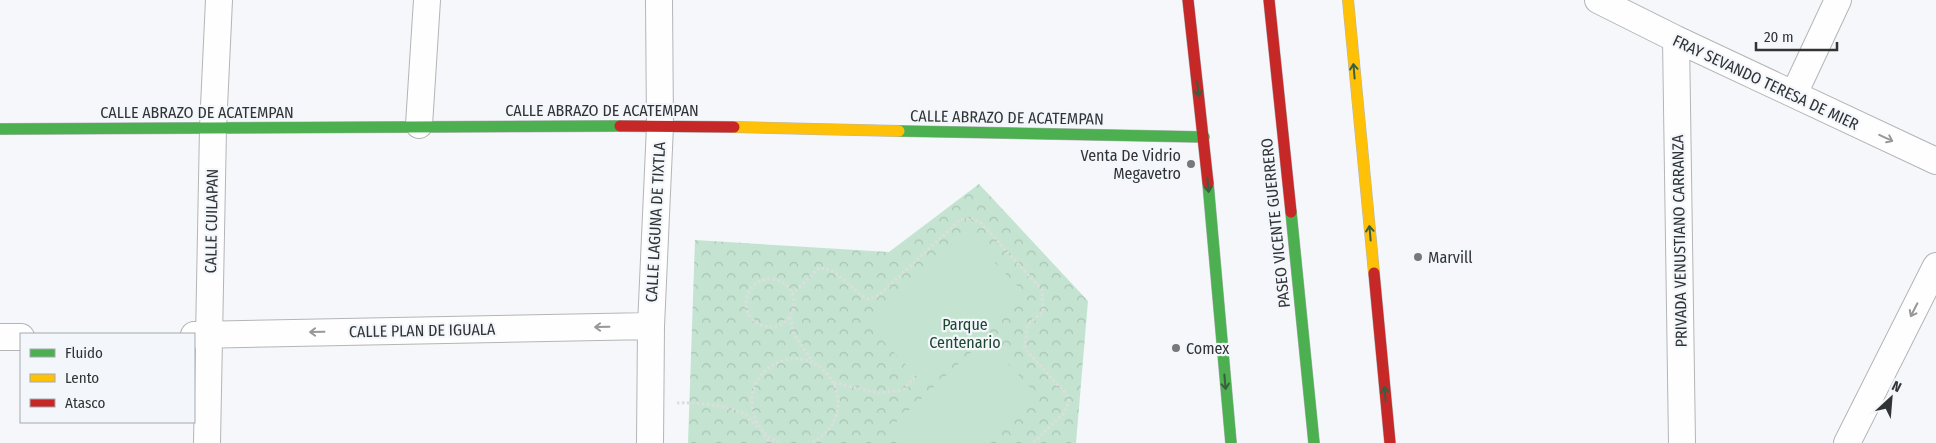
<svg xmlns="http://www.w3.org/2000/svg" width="1936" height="443" viewBox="0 0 1936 443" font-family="'Fira Sans Condensed',sans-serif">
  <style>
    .forest { fill: url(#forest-crowns) }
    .pitch { fill: #c4e4d1 }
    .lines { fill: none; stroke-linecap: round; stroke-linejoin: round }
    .street-casing { stroke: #b3b5b7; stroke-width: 28 }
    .fast-casing { stroke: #b3b5b7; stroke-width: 12 }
    .slow-casing { stroke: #b3b5b7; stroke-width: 12 }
    .jam-casing { stroke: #b3b5b7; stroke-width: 12 }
    .path { stroke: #dcdede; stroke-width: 3; stroke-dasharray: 2.5 2.5; stroke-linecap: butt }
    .street { stroke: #fefefe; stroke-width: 26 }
    .fast { stroke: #4caf50; stroke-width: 11 }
    .slow { stroke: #ffc107; stroke-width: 11 }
    .jam { stroke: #c62828; stroke-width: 11 }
    .oneway { stroke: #3a5e3e }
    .oneway2 { stroke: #989899 }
    .poi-dot { fill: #767879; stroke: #f3f7fc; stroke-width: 2 }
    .labels { text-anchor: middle; stroke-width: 4.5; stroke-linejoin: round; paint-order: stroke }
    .street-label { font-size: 16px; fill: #313334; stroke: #f3f7fc }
    .poi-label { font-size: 16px; fill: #313334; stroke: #f3f7fc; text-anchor: start }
    .park-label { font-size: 16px; fill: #1e4730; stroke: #f3f7fc }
  </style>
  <defs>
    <pattern id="forest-crowns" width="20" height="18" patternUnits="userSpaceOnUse" patternTransform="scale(1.25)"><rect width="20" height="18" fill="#c4e4d1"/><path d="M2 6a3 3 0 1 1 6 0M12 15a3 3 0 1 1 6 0" fill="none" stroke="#a9c4b4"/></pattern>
  </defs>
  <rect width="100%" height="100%" fill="#f5f7fa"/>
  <!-- forest -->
  <path class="forest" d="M979 184 1088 301 1076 443H688L695 240 889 252Z"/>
  <!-- pitch -->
  <path class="pitch" d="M968 234 1024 293 926 386 870 327Z
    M985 339 1039 397 989 443H900L888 430Z"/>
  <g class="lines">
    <defs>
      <path id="street" d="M1598 0 1676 39 1936 161
        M1676 39 1682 443
        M1794 94 1838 0
        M419 125 427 0
        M194 335 651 326
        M0 337H21
        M207 443 213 128 219 0
        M650 443 651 326 660 126 659 0
        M1847 443 1936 266"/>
      <path id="fast" d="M0 129 620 126
        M899 131 1204 137
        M1208 183 1231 443
        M1291 212 1314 443"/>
      <path id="slow" d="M1348 0 1374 273
        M734 127 899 131"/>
      <path id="jam" d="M1188 0 1208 183
        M1269 0 1291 212
        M620 126 734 127
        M1374 273 1390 443"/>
    </defs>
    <!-- street casing -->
    <use href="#street" class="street-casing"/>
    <!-- fast casing -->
    <use href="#fast" class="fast-casing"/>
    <!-- slow casing -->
    <use href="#slow" class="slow-casing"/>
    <!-- jam casing -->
    <use href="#jam" class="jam-casing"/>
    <!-- path -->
    <path class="path" d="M746 303a24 24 0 1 1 48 0a24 24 0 1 1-48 0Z
      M792 294 819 268C841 269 849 290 868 299L879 295 960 220 972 218 981 223 1042 290 1043 312 1027 325 1025 349 1066 394 1069 401 1064 413 1033 443
      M790 317 794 334 813 362
      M834 383 879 393 903 390 916 376
      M677 403C695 402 731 405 745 415 750 418 753 423 757 427
      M764 435 770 443
      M779 443C763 435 754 423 752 405 750 393 756 379 765 371 813 328 874 407 812 443"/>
    <!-- street -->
    <use href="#street" class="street"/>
    <!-- fast -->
    <use href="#fast" class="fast"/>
    <!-- slow -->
    <use href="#slow" class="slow"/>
    <!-- jam -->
    <use href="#jam" class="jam"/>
  </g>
  <!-- one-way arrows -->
  <defs><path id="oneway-shaft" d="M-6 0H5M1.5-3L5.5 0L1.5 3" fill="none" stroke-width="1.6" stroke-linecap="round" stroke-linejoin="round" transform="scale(1.25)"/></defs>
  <g class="oneway">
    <use href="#oneway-shaft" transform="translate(1354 71) rotate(-95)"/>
    <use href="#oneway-shaft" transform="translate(1198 89) rotate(83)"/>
    <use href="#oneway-shaft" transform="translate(1208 185) rotate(85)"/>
    <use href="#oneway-shaft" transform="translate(1370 233) rotate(-95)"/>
    <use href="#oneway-shaft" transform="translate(1225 382) rotate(85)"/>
    <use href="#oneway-shaft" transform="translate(1385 394) rotate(-95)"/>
  </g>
  <g class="oneway2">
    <use href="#oneway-shaft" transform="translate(1886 138) rotate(25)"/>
    <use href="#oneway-shaft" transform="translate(1914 310) rotate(117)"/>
    <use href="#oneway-shaft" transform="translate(602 327) rotate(179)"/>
    <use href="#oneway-shaft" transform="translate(317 332) rotate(179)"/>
  </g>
  <!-- markers -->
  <g class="poi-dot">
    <circle cx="1191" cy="164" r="5"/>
    <circle cx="1418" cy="257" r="5"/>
    <circle cx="1176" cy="348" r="5"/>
  </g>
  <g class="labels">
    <!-- street labels -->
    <g class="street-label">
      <text transform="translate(1766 82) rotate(25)" y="6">FRAY SEVANDO TERESA DE MIER</text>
      <text x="602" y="116">CALLE ABRAZO DE ACATEMPAN</text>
      <text x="197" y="118">CALLE ABRAZO DE ACATEMPAN</text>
      <text transform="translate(1007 117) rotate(1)" y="6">CALLE ABRAZO DE ACATEMPAN</text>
      <text transform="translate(211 221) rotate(-89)" y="6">CALLE CUILAPAN</text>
      <text transform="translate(655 222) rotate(-87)" y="6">CALLE LAGUNA DE TIXTLA</text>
      <text transform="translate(1275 223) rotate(-96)" y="6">PASEO VICENTE GUERRERO</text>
      <text transform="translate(1679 241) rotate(-91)" y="6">PRIVADA VENUSTIANO CARRANZA</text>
      <text transform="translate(422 330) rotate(-1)" y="6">CALLE PLAN DE IGUALA</text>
    </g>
    <!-- poi labels -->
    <g class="poi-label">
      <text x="1181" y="161" text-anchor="end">Venta De Vidrio<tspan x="1181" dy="18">Megavetro</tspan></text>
      <text x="1428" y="263">Marvill</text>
      <text x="1186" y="354">Comex</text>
    </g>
    <!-- park labels -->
    <g class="park-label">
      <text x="965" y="330">Parque<tspan x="965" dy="18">Centenario</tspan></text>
    </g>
  </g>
  <!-- legend -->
  <rect x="20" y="333" width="175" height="90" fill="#f3f7fc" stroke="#a5a9ac"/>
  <rect x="30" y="349" width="25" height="8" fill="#4caf50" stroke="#a5a9ac"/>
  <text x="65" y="358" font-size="15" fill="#313334">Fluido</text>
  <rect x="30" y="374" width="25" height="8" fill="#ffc107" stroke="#a5a9ac"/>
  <text x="65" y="383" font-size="15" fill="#313334">Lento</text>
  <rect x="30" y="399" width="25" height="8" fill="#c62828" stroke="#a5a9ac"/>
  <text x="65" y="408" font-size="15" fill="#313334">Atasco</text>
  <!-- north arrow -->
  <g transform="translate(1891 398) rotate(26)" stroke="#f3f7fc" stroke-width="4" paint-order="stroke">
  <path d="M0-4L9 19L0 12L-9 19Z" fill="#313334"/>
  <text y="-8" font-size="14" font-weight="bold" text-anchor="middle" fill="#313334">N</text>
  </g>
  <!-- scale -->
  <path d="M1756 42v8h81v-8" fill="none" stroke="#313334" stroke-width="2.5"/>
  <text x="1764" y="42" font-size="15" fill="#313334" stroke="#f3f7fc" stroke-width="4" paint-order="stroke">20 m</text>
</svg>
